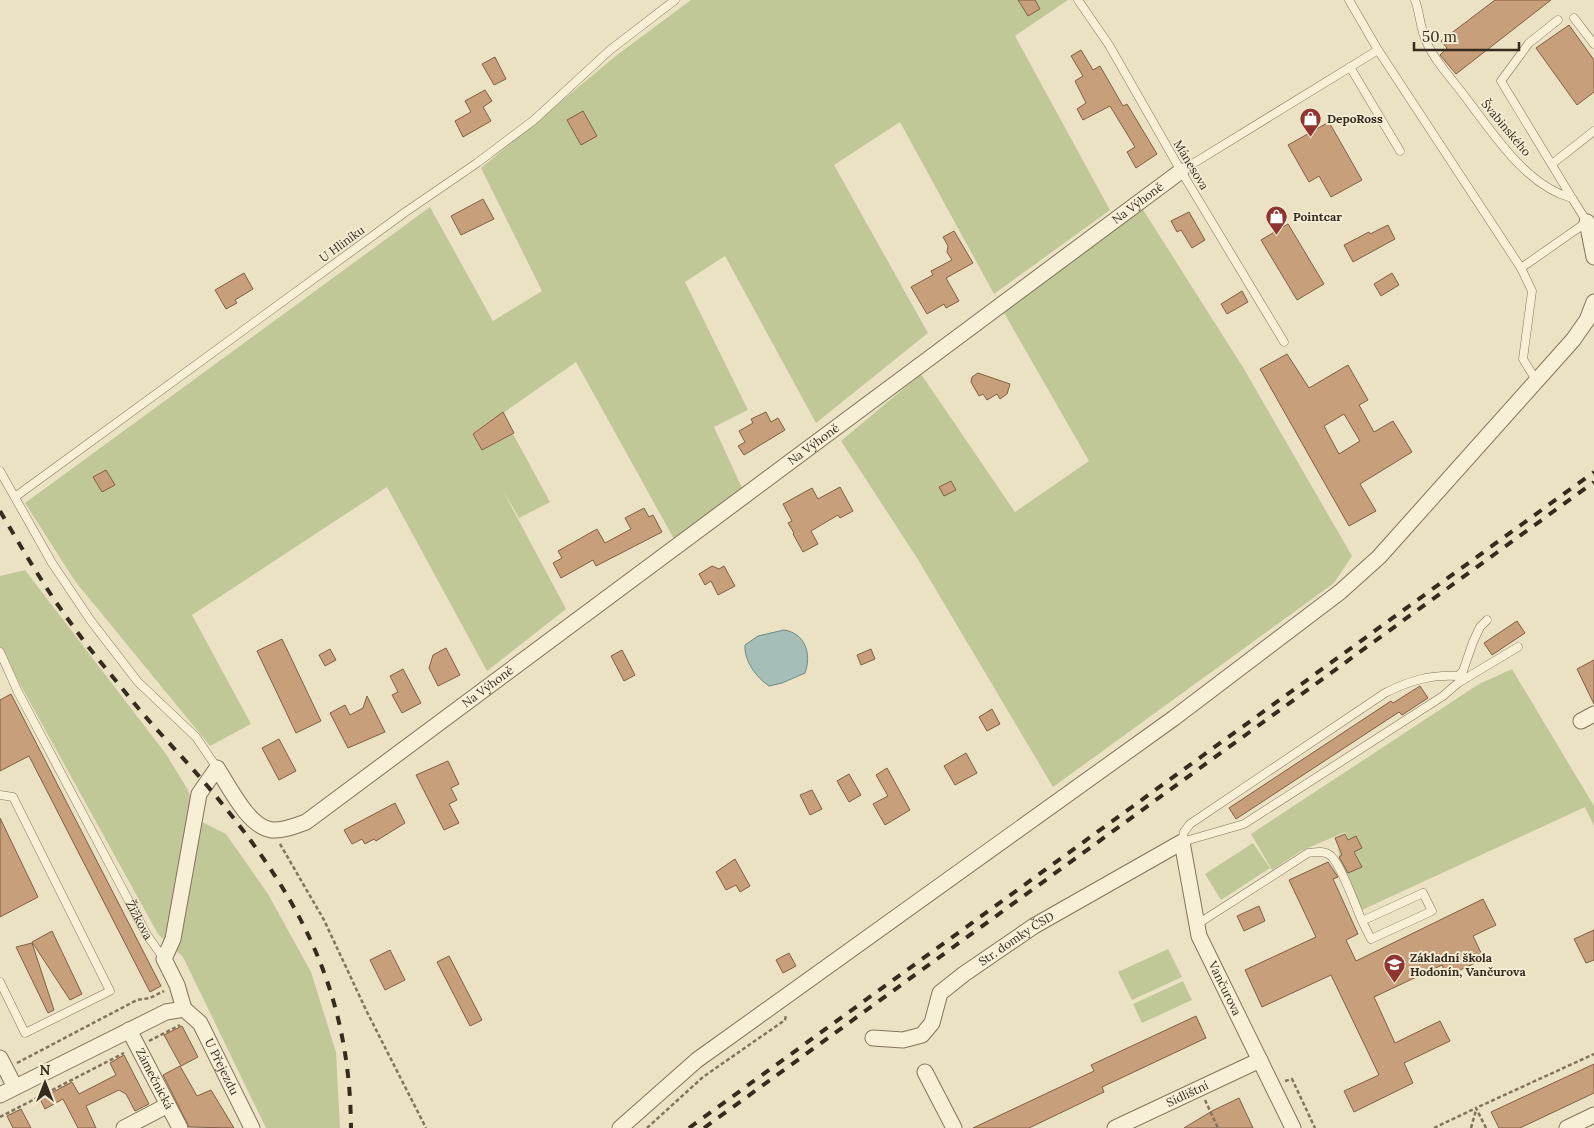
<svg xmlns="http://www.w3.org/2000/svg" width="1594" height="1128" viewBox="0 0 1594 1128" font-family="Lora,serif">
  <style>
    .green { fill: #c0c898 }
    .water { fill: #a5beb8; stroke: #6c8c86 }
    .building { fill: #c79f7b; stroke: #825f42; fill-rule: evenodd }
    .lines { fill: none; stroke-linecap: round; stroke-linejoin: round }
    .lane-casing { stroke: #84735b; stroke-width: 9 }
    .street-casing { stroke: #84735b; stroke-width: 17 }
    .path { stroke: #84735b; stroke-width: 2.5; stroke-dasharray: 4 2.5; stroke-linecap: butt }
    .lane { stroke: #f7efd6; stroke-width: 8 }
    .street { stroke: #f7efd6; stroke-width: 15 }
    .rail { stroke: #352b1e; stroke-width: 4; stroke-dasharray: 9 9; stroke-linecap: butt }
    .labels { text-anchor: middle; stroke-width: 4; stroke-linejoin: round; paint-order: stroke }
    .poi-label { font-size: 12px; font-weight: bold; fill: #352b1e; stroke: #f3ebd2; text-anchor: start }
    .street-label { font-size: 12px; fill: #352b1e; stroke: #f3ebd2 }
  </style>
  <rect width="100%" height="100%" fill="#ebe2c3"/>
  <!-- green -->
  <path class="green" d="M691 0H1068L1015 36 1110 210 994 294 900 122 834 165 928 333 816 423 725 256 685 282 748 410 714 427 743 490 674 539 576 362 473 434 482 450 513 434 550 502 519 518 502 489 566 609 487 671 387 487 192 615 251 724 210 746 75 581 25 503 430 207 493 321 542 291 481 168 617 55Z
    M1142 208 1244 369 1352 556 1334 583 1053 787 917 558 841 441 921 374 1015 512 1089 461 1003 311Z
    M25 570 166 754 188 790 198 820 226 834 268 894 311 972 336 1052 340 1128H266L183 957 158 934 0 648V576Z
    M1512 669 1594 806V826L1585 807 1362 910 1340 863 1338 847 1349 872 1362 867 1345 832 1301 851 1272 870 1251 834 1479 684Z
    M1253 843 1270 868 1221 900 1205 874Z
    M1168 949 1182 977 1132 1000 1118 972Z
    M1183 981 1192 1000 1142 1023 1133 1004Z"/>
  <!-- water -->
  <path class="water" d="M784 630C805 633 812 654 805 673L782 683 769 686C756 677 744 661 745 645L758 636Z"/>
  <!-- building -->
  <path class="building" d="M1018 0H1035L1040 9 1028 16Z
    M1495 0H1551L1456 74 1440 55 1447 48 1441 41Z
    M1569 25 1594 60V92L1577 105 1536 48Z
    M1081 50 1093 70 1100 66 1123 106 1127 104 1157 154 1136 168 1127 152 1135 147 1110 106 1083 120 1077 109 1086 103 1075 81 1083 76 1071 56Z
    M495 57 506 79 494 85 482 64Z
    M485 90 492 101 483 107 491 121 463 137 455 121 471 112 465 101Z
    M583 111 597 136 581 145 567 120Z
    M1329 122 1362 180 1331 197 1319 176 1309 182 1288 145Z
    M483 199 494 219 461 235 451 216Z
    M1189 212 1205 240 1192 248 1181 230 1177 232 1171 221Z
    M1288 224 1324 284 1297 300 1261 240Z
    M1388 225 1395 239 1353 262 1344 245 1369 232 1370 234Z
    M954 231 973 263 946 278 959 301 946 308 944 304 927 314 911 287 933 275 931 271 952 260 947 252 948 246 943 237Z
    M244 273 253 289 235 300 237 303 226 309 215 290Z
    M1392 273 1399 285 1381 296 1374 284Z
    M1242 291 1248 302 1227 314 1221 304Z
    M1287 354 1309 388 1348 365 1368 400 1359 405 1374 432 1393 421 1412 452 1360 484 1376 511 1349 526 1260 369ZM1344 414 1360 441 1339 454 1324 426Z
    M978 373 1010 384 1007 394 1000 399 997 394 987 400 983 394 979 396 971 382 972 377Z
    M503 412 514 433 482 450 473 434Z
    M766 412 771 422 778 418 785 430 744 455 738 446 745 442 739 431 753 423 751 419Z
    M106 470 115 485 102 492 93 477Z
    M951 481 956 490 944 496 939 487Z
    M840 487 853 511 840 518 838 515 811 531 818 544 803 552 793 534 794 533 788 523 792 521 783 504 812 488 818 499Z
    M644 508 649 517 653 515 662 532 596 566 593 560 561 578 553 563 562 558 558 551 597 529 605 543 631 529 625 518Z
    M712 566 719 569 724 566 735 586 718 595 711 581 705 585 699 574Z
    M1517 621 1525 633 1492 655 1484 643Z
    M282 639 321 721 296 733 257 651Z
    M446 648 460 675 438 686 429 668 433 655Z
    M330 649 336 660 325 666 319 655Z
    M871 649 875 659 861 665 857 655Z
    M622 650 635 675 624 681 611 656Z
    M1594 660V704L1577 669Z
    M403 669 421 703 402 713 392 695 398 692 390 676Z
    M1420 686 1428 698 1402 715 1399 712 1236 819 1229 808 1391 701 1393 703Z
    M11 694 161 986 150 992 29 756 0 771V700Z
    M367 696 385 732 348 748 330 713 345 705 350 715 363 708Z
    M992 709 1000 724 987 731 979 717Z
    M279 739 296 771 279 780 262 748Z
    M966 753 977 773 955 785 944 766Z
    M448 761 459 784 451 788 457 800 449 804 459 823 444 830 416 775Z
    M887 768 910 810 885 825 873 804 888 796 876 775Z
    M849 774 861 795 849 802 837 781Z
    M812 790 822 809 810 815 800 795Z
    M395 803 405 823 376 841 374 839 365 844 362 839 352 844 344 830Z
    M0 818 38 897 0 917Z
    M1345 834 1348 840 1356 836 1362 848 1354 852 1362 867 1348 873 1339 857 1342 855 1335 838Z
    M735 859 750 886 740 892 736 885 726 890 716 872Z
    M1328 862 1338 877 1333 879 1358 934 1346 940 1356 961 1483 899 1496 925 1473 936 1484 959 1447 976 1442 965 1374 997 1395 1043 1440 1021 1450 1041 1404 1063 1413 1083 1354 1112 1344 1091 1379 1075 1331 975 1262 1007 1245 970 1316 937 1289 880Z
    M1259 906 1265 921 1244 931 1237 916Z
    M1594 930V960L1586 963 1574 939Z
    M52 931 82 994 70 1000 32 942Z
    M32 943 54 1010 48 1013 16 947Z
    M390 950 405 980 385 990 370 960Z
    M789 953 796 966 783 973 776 960Z
    M449 956 482 1020 470 1026 437 962Z
    M1196 1016 1206 1038 1102 1087 1104 1092 1029 1128H973L1094 1071 1091 1065Z
    M182 1026 198 1057 181 1066 164 1035Z
    M124 1055 149 1104 135 1111 126 1094 119 1090 86 1106 96 1128H78L63 1099 45 1109 40 1099 72 1082 79 1094 116 1075 110 1063Z
    M1594 1064V1093L1520 1128H1499L1491 1112Z
    M180 1066 197 1096 211 1090 234 1128 189 1127 163 1075Z
    M1239 1098 1253 1128H1184L1212 1111Z
    M21 1109 31 1128H13L7 1116Z"/>
  <g class="lines">
    <defs>
      <g id="lane">
        <path d="M1078 0 1109 45 1181 171 1284 342"/>
        <path d="M1349 0 1378 50 1521 268 1532 291 1523 359 1536 380"/>
        <path d="M1415 0C1420 13 1420 28 1426 41 1434 60 1451 78 1463 94 1491 130 1525 186 1572 198L1587 222 1521 268"/>
        <path d="M1574 18 1594 44"/>
        <path d="M1558 20 1529 43 1501 81 1572 198"/>
        <path d="M1350 67 1400 151"/>
        <path d="M1552 164 1594 131"/>
        <path d="M1181 171 1378 50"/>
        <path d="M0 471 52 563 91 621 138 682 196 737 217 768"/>
        <path d="M15 497 404 213 477 163 534 120 610 50 675 0"/>
        <path d="M1487 620 1480 627 1473 642 1463 671 1458 676C1431 674 1409 681 1385 693L1190 824 1184 832 1182 842 1244 824 1443 696 1458 683 1518 647"/>
        <path id="s1" d="M0 652 18 692 147 935 164 959"/>
        <path d="M0 795 13 797 110 991 25 1033 0 982"/>
        <path d="M1196 925 1308 853C1316 852 1324 850 1331 856 1341 865 1356 907 1362 921L1423 893 1432 911 1371 939 1362 921"/>
      </g>
      <g id="street">
        <path d="M1587 222 1594 257"/>
        <path d="M1581 721 1594 714"/>
        <path id="s2" d="M184 1009 177 985 164 959 173 939 199 794 217 768C229 786 248 827 272 830 283 831 295 826 306 822L1181 171"/>
        <path id="s3" d="M184 1009 200 1023 252 1128"/>
        <path id="s4" d="M129 1030 180 1128"/>
        <path id="s5" d="M873 1038 903 1040 922 1035 932 1023 940 993 964 974 1034 926 1182 842 1199 936 1293 1128"/>
        <path d="M0 1058 15 1087"/>
        <path d="M925 1072 954 1128"/>
        <path d="M0 1095 166 1012 184 1009"/>
        <path d="M124 1128 168 1105"/>
        <path d="M620 1128 697 1060 1174 718 1340 592 1379 557 1573 340 1587 320 1594 302"/>
        <path id="s6" d="M1115 1128 1260 1060"/>
        <path d="M1567 1128 1594 1115"/>
      </g>
    </defs>
    <!-- lane casing -->
    <use href="#lane" class="lane-casing"/>
    <!-- street casing -->
    <use href="#street" class="street-casing"/>
    <!-- path -->
    <path class="path" d="M280 844 324 920 367 1012 426 1128
      M149 1041 180 1025
      M17 1063 137 1000 150 998 164 991
      M1285 1081 1292 1079 1315 1128
      M1205 1100 1218 1128
      M0 1117 124 1053
      M647 1128 703 1077 785 1020 786 1015
      M1434 1128 1476 1108
      M1471 1128 1476 1110
      M1486 1128 1476 1108 1594 1054"/>
    <!-- lane -->
    <use href="#lane" class="lane"/>
    <!-- street -->
    <use href="#street" class="street"/>
    <!-- rail -->
    <path class="rail" d="M0 511C23 550 46 590 73 626 92 653 114 678 134 703 156 730 181 755 204 782 295 889 350 985 351 1128
      M689 1128 1594 472
      M704 1128 1594 482"/>
  </g>
  <!-- icons -->
  <defs>
    <symbol id="shop-pin" viewBox="-11 -11 22 30"><path d="M0 17L-7.5 6A9.5 9.5 0 1 1 7.5 6Z" fill="#90342f" stroke="#f3ebd2"/><path d="M-5-2.5h2.3a2.7 3.5 0 0 1 5.4 0H5L5.5 6h-11ZM-1.5-2.5h3a1.5 2.3 0 0 0-3 0Z" fill="#fff"/></symbol>
    <symbol id="school-pin" viewBox="-11 -11 22 30"><path d="M0 17L-7.5 6A9.5 9.5 0 1 1 7.5 6Z" fill="#90342f" stroke="#f3ebd2"/><path d="M0-5L7-2L0 1L-7-2ZM-4 1L0 2.5L4 1V4Q0 6-4 4Z" fill="#fff"/></symbol>
  </defs>
  <g fill-rule="evenodd">
    <use href="#shop-pin" x="1298" y="106" width="25" height="34"/>
    <use href="#shop-pin" x="1264" y="204" width="25" height="34"/>
    <use href="#school-pin" x="1382" y="952" width="25" height="34"/>
  </g>
  <g class="labels">
    <!-- poi labels -->
    <g class="poi-label">
      <text x="1327" y="123">DepoRoss</text>
      <text x="1293" y="221">Pointcar</text>
      <text x="1410" y="962">Základní škola<tspan x="1410" dy="14">Hodonín, Vančurova</tspan></text>
    </g>
    <!-- street labels -->
    <g class="street-label">
      <text transform="translate(1506 128) rotate(50)" y="4">Švabinského</text>
      <text transform="translate(1191 165) rotate(59)" y="4">Mánesova</text>
      <text dy="4" stroke="none"><textPath href="#s2" startOffset="1412">Na Výhoně</textPath></text>
      <text transform="translate(342 244) rotate(-36)" y="4">U Hliníku</text>
      <text dy="4" stroke="none"><textPath href="#s2" startOffset="1008">Na Výhoně</textPath></text>
      <text dy="4" stroke="none"><textPath href="#s2" startOffset="602">Na Výhoně</textPath></text>
      <text dy="4" stroke="none"><textPath href="#s1" startOffset="302">Žižkova</textPath></text>
      <text dy="4" stroke="none"><textPath href="#s5" startOffset="190">Str. domky ČSD</textPath></text>
      <text dy="4" stroke="none"><textPath href="#s5" startOffset="536">Vančurova</textPath></text>
      <text dy="4" stroke="none"><textPath href="#s3" startOffset="70">U Přejezdu</textPath></text>
      <text dy="4" stroke="none"><textPath href="#s4" startOffset="55">Zámečnická</textPath></text>
      <text dy="4" stroke="none"><textPath href="#s6" startOffset="80">Sídlištní</textPath></text>
    </g>
  </g>
  <!-- north arrow -->
  <g transform="translate(45 1083)" stroke="#f3ebd2" stroke-width="4" paint-order="stroke">
  <path d="M0-4L9 19L0 12L-9 19Z" fill="#352b1e"/>
  <text y="-8" font-size="14" font-weight="bold" text-anchor="middle" fill="#352b1e">N</text>
  </g>
  <!-- scale -->
  <path d="M1414 42v8h105v-8" fill="none" stroke="#352b1e" stroke-width="2.5"/>
  <text x="1422" y="42" font-size="15" fill="#352b1e" stroke="#f3ebd2" stroke-width="4" paint-order="stroke">50 m</text>
</svg>
